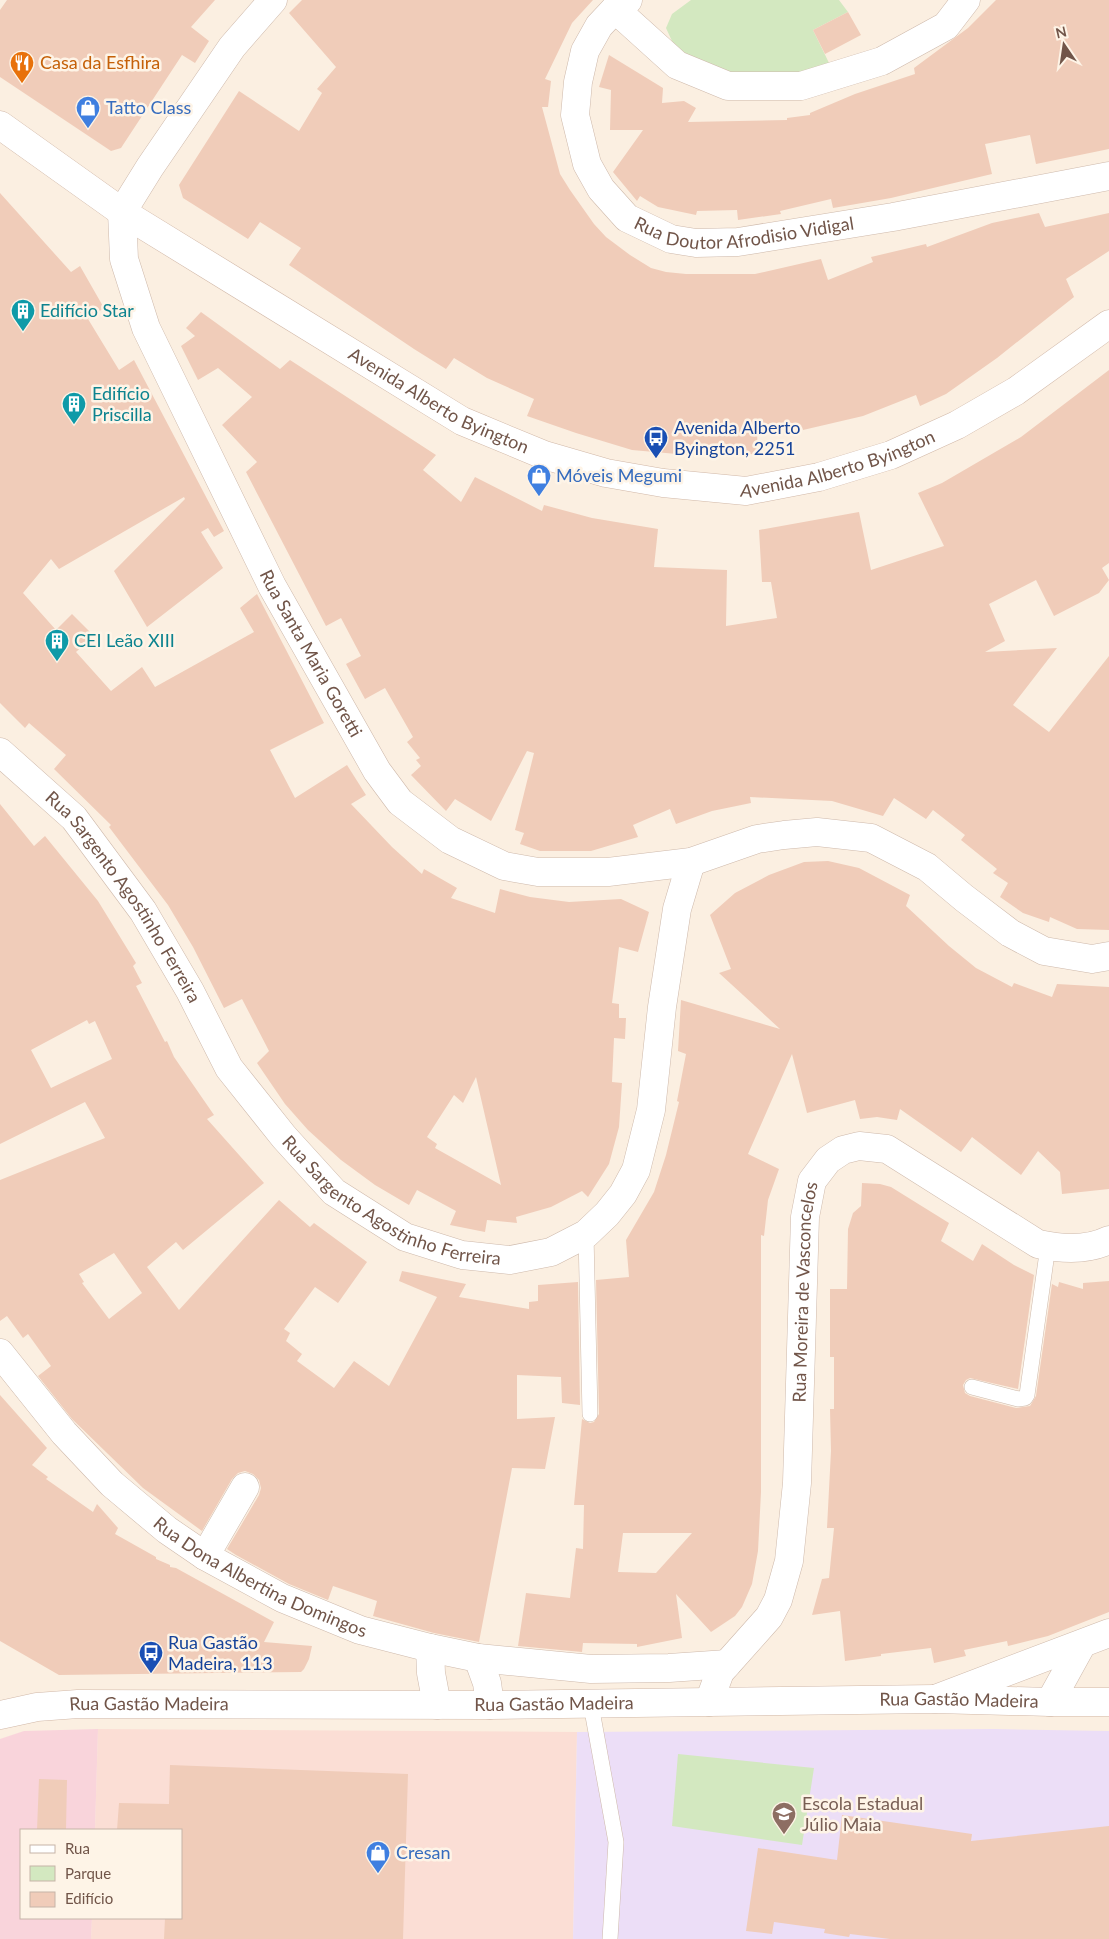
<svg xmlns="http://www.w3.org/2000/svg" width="1109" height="1939" viewBox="0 0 1109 1939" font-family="Lato,sans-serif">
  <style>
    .commercial { fill: #fbded5 }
    .education { fill: #ecdef7 }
    .medical { fill: #f9d4db }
    .green { fill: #d3e8c0 }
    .building { fill: #f0ccb9; fill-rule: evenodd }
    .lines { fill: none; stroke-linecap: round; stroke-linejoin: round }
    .lane-casing { stroke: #ceb9ab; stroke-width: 16 }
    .street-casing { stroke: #ceb9ab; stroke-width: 29 }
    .secondary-casing { stroke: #d1b8a8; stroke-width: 29 }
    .lane { stroke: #fff; stroke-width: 15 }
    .street { stroke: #fff; stroke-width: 28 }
    .secondary { stroke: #fff; stroke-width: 28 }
    .labels { text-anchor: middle; stroke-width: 5; stroke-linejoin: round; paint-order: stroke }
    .food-label { font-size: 18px; fill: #c56008; stroke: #fef4e7; text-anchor: start }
    .shop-label { font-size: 18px; fill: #366cbe; stroke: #fef4e7; text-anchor: start }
    .street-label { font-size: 18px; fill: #715549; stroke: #fef4e7 }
    .culture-label { font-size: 18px; fill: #0d838f; stroke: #fef4e7; text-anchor: start }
    .transit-label { font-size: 18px; fill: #164399; stroke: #fef4e7; text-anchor: start }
    .education-label { font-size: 18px; fill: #785e54; stroke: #fef4e7; text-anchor: start }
  </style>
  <rect width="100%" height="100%" fill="#fbefe1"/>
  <!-- commercial -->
  <path class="commercial" d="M98 1729 577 1732 573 1939H91L92 1918H181V1830H95Z"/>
  <!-- education -->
  <path class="education" d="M994 1729 1109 1731V1939H573L577 1732Z"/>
  <!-- medical -->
  <path class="medical" d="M98 1729 95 1830H21V1918H92L91 1939H0V1739L24 1731Z"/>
  <!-- green -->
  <path class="green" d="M691 0H839L848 12 813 30 830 65 775 78 737 76 677 52 666 28 672 14Z
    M678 1754 814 1768 802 1845 672 1826Z"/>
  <!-- building -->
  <path class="building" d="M7 0H215L191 27 209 41 195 63 182 55 121 148 111 151 0 77V10Z
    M302 0H593L572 23 545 79 551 81 548 107H542L560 174 570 190 594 224 606 237 630 255 651 268 666 272 686 274H755L821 259 828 280 873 262 871 257 926 244 927 247 992 223 1039 213 1045 227 1109 213V251L1066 279 1074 297 997 358 946 394 920 406 916 395 863 416 803 430 802 427 757 432 758 454 688 455 632 450 576 433 527 416 534 399 487 378 454 358 446 369 414 349 289 265 301 248 260 222 248 239 183 198 179 185 239 91 299 131 322 93 317 89 336 67 289 13Z
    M996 0H1109V149L1036 164 1030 135 985 144 992 174 891 198 833 208 831 199 780 211 781 214 738 220 737 210 697 211 696 215 658 207 640 196 637 201 613 172 643 130H610L611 90 599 87 609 55 663 88 662 103 684 101 696 108 688 122 787 120V118L810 115V113L855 94 915 74 914 68 968 28Z
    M848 12 861 35 825 54 813 30Z
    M0 193 71 272 80 266 104 308 88 319 119 370 134 360 224 531 214 537 208 528 201 532 223 568 147 627 114 571 185 499 184 497 59 569 51 559 23 593 56 630 72 614 94 636 76 652 111 691 142 667 155 687 254 632 240 608 257 594 324 723 270 750 295 798 347 765 366 795 351 804 392 847 422 874 424 869 457 888 451 898 495 913 500 889 530 897 569 902 621 899 649 912 638 952 619 947 612 1003 619 1004V1018H626L625 1039 614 1038 612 1082 622 1083 619 1127 609 1164 588 1197 582 1191 551 1207 516 1217 517 1223 487 1220 485 1232 450 1225 456 1211 417 1190 409 1205 375 1185 341 1160 308 1130 285 1104 257 1063 269 1051 242 999 224 1008 193 947 168 905 109 827 111 825 54 769 66 755 29 723 25 728 0 703ZM476 1077 501 1185 435 1148 437 1144 427 1137 454 1095 463 1103Z
    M201 312 280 369 290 360 436 455 423 470 461 502 475 477 542 511 544 505 592 518 658 529 654 567 727 570 726 626 777 618 771 582H762L759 530 859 512 871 570 944 546 918 493 942 483 1021 437 1109 370V563L1102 568 1109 580 1099 593 1054 616 1036 580 989 604 1005 641 985 652 1057 648 1013 705 1049 732 1109 656V930L1077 929 1050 917 1049 922 1023 913 1000 897 1008 883 993 873 997 869 961 840 965 835 933 810 926 819 894 798 883 816 832 801 750 797 751 803 712 811 676 824 670 809 633 825 638 837 591 851H540L520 844 524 833 515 830 534 753 527 751 491 821 455 799 446 811 411 775 421 766 416 760 420 758 407 742 413 737 385 688 365 699 346 664 361 656 341 618 326 626 246 472 257 462 222 425 252 397 218 368 198 380 181 346 195 336 186 328Z
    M0 804 34 846 45 836 98 901 136 963 133 966 142 983 136 986 165 1042 167 1041 174 1057 214 1115 207 1119 264 1183 183 1250 176 1242 147 1267 179 1310 279 1200 310 1227 314 1223 367 1262 338 1303 315 1287 284 1329 290 1333 286 1341 302 1354 297 1361 334 1388 354 1361 389 1386 437 1297 399 1281 402 1271 466 1284 459 1297 529 1309V1302L538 1301V1285L578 1282 580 1405 562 1403 561 1377 517 1375V1419L555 1417 545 1469 512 1468 479 1642 434 1633 373 1616 377 1601 333 1586 328 1600 289 1584 236 1555 227 1549 259 1495 261 1488 259 1480 253 1474 245 1471 238 1473 232 1479 202 1531 143 1488 72 1419 38 1376 51 1366 28 1334 23 1338 7 1316 0 1321V1180L105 1138 85 1102 0 1144ZM87 1020 89 1024 95 1021 112 1059 51 1088 31 1050ZM114 1253 142 1293 109 1319 82 1283 84 1282 79 1274Z
    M828 861 859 868 910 895 906 906 949 946 976 968 1012 987 1014 983 1052 997 1057 984 1109 987V1189L1062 1194 1060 1172 1038 1151 1021 1175 972 1137 961 1152 900 1109 897 1120 877 1117 860 1119 855 1100 807 1113 792 1054 748 1154 779 1169 768 1200 764 1236 761 1235V1492L758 1551 752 1584 742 1607 735 1616 711 1632 676 1594 682 1638 637 1647V1644L583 1643 582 1652 518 1646 526 1593 570 1598 576 1548 583 1549 584 1505H574L582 1419 590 1423 594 1422 599 1414 596 1280 629 1277 626 1240 654 1192 666 1155 679 1102 677 1101 686 1054 678 1051 681 1000 780 1029 719 973 731 969 710 915 735 893 769 875 804 862ZM623 1533H692L656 1573 618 1572Z
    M862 1183 880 1184 891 1187 949 1223 941 1241 973 1261 982 1244 1014 1265 1034 1275 1018 1389 970 1378 966 1380 963 1385 965 1393 970 1396 1016 1408 1030 1406 1036 1396 1052 1284 1058 1287 1059 1282 1083 1289V1283L1109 1281V1612L1048 1636 1008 1646 1007 1641 964 1650 966 1656 934 1663 931 1648 881 1654V1656L845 1661 840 1611 812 1615 822 1579 829 1578 834 1528H827L831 1451 830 1409H834V1357H830V1289H847L848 1229 853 1213 861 1206Z
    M0 1395 47 1448 32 1465 48 1477 46 1479 93 1512 97 1504 118 1528 115 1534 156 1557V1559L170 1565V1567L176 1568 274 1622 264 1642 312 1646 309 1659 304 1669 301 1672 59 1675 0 1641Z
    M170 1765 408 1774 403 1939H164L165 1918H181V1830H117L119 1803 169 1804Z
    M39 1779 67 1780 66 1830H37Z
    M842 1815 972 1834 971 1841 1109 1826V1939H890L850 1934 849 1937 824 1933 825 1929 774 1922 772 1934 746 1931 758 1848 837 1860Z"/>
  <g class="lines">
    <defs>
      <path id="lane" d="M586 1234 590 1414
        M972 1387 1018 1399 1025 1398 1027 1395 1048 1246
        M591 1705 616 1842 610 1939"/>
      <g id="street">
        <path id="s1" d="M273 0 232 47 150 167 122 212 124 259 146 328 272 586 377 771 400 802 450 840 504 866 538 872H608L691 862 757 839 784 835 817 832 871 838 927 867 964 898 1010 933 1044 951 1092 959 1109 956"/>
        <path id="s2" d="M628 0 615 9 599 26 585 51 578 82 575 115 587 164 601 189 627 218 671 239 696 243 738 242 893 217 1109 176"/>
        <path d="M615 9 677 65 728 86H801L882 61 946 26 966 0"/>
        <path id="s3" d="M0 752 74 818 143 911 190 991 229 1068 284 1137 334 1192 405 1237 462 1255 510 1260 551 1252 586 1234 607 1214 623 1194 636 1170 651 1110 662 1007 677 909 691 862"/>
        <path id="s4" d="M0 1353 64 1433 112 1484 167 1530 205 1556 282 1598 360 1630 430 1648 478 1658 591 1669 669 1668 727 1664"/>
        <path d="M205 1556 245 1487"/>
        <path d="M430 1648 431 1673 437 1705"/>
        <path d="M478 1658 487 1683 490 1705"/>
        <path d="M935 1699 1109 1633"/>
        <path id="s5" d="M709 1702 720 1672 769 1617 778 1600 789 1561 797 1483 805 1217 812 1181 828 1160 843 1150 859 1146 887 1149 1038 1244C1061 1249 1087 1251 1109 1240"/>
        <path d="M1050 1702 1082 1644"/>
      </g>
      <g id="secondary">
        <path id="s6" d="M0 125 122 212 462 421 544 455 606 473 663 483 746 491 819 477 891 455 957 425 1016 391 1109 324"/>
        <path id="s7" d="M0 1715 37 1707 78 1704 490 1705 935 1699 1050 1702H1109"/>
      </g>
    </defs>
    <!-- lane casing -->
    <use href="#lane" class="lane-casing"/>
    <!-- street casing -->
    <use href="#street" class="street-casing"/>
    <!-- secondary casing -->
    <use href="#secondary" class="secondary-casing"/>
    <!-- lane -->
    <use href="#lane" class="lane"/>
    <!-- street -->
    <use href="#street" class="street"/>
    <!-- secondary -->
    <use href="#secondary" class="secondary"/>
  </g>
  <!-- icons -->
  <defs>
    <symbol id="restaurant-pin" viewBox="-11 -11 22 30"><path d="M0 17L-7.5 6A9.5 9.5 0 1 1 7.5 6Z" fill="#e8710a" stroke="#fef4e7"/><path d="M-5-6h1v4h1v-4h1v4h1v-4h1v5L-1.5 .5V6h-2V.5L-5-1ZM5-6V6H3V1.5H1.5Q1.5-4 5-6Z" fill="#fff"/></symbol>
    <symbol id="shop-pin" viewBox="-11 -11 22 30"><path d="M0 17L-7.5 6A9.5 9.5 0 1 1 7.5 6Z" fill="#3f7fe0" stroke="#fef4e7"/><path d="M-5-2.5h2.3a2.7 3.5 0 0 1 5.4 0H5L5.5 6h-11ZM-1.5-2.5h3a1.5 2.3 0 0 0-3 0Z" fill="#fff"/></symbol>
    <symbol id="building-pin" viewBox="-11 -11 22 30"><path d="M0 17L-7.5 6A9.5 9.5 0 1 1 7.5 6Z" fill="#0f9aa8" stroke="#fef4e7"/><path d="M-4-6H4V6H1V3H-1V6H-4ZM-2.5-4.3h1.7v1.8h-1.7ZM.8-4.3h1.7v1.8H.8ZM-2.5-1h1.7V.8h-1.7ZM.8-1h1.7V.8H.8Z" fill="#fff"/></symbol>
    <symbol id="bus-pin" viewBox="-11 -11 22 30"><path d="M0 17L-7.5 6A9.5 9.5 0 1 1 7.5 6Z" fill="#1a4fb4" stroke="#fef4e7"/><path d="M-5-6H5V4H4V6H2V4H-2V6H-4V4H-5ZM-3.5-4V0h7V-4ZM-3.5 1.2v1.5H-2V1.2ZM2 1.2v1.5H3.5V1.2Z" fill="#fff"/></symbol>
    <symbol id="school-pin" viewBox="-11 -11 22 30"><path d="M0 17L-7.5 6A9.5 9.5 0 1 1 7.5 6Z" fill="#8d6e63" stroke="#fef4e7"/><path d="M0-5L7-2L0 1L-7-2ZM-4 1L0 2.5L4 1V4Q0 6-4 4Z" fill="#fff"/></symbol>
  </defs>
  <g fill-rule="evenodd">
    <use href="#restaurant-pin" x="8" y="49" width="28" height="38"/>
    <use href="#shop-pin" x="74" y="94" width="28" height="38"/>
    <use href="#building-pin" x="9" y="297" width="28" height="38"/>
    <use href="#building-pin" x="60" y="390" width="28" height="38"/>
    <use href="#bus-pin" x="642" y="424" width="28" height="38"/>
    <use href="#shop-pin" x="525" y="462" width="28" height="38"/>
    <use href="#building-pin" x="43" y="627" width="28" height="38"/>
    <use href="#bus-pin" x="137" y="1639" width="28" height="38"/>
    <use href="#school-pin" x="770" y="1800" width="28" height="38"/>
    <use href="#shop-pin" x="364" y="1839" width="28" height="38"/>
  </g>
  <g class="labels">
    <!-- food labels -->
    <g class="food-label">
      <text x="40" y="69">Casa da Esfhira</text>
    </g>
    <!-- shop labels -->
    <g class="shop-label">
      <text x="106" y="114">Tatto Class</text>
      <text x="556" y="482">Móveis Megumi</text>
      <text x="396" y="1859">Cresan</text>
    </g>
    <!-- street labels -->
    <g class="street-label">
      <text dy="6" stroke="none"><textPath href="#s2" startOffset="372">Rua Doutor Afrodisio Vidigal</textPath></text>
      <text dy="6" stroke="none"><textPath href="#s6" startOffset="519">Avenida Alberto Byington</textPath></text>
      <text dy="6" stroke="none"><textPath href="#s6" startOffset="939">Avenida Alberto Byington</textPath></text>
      <text dy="6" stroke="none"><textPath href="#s1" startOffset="745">Rua Santa Maria Goretti</textPath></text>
      <text dy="6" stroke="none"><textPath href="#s3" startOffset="192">Rua Sargento Agostinho Ferreira</textPath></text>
      <text dy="6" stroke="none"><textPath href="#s3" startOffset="612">Rua Sargento Agostinho Ferreira</textPath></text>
      <text dy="6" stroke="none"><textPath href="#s5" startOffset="435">Rua Moreira de Vasconcelos</textPath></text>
      <text dy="6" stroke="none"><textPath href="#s4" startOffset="349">Rua Dona Albertina Domingos</textPath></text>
      <text dy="6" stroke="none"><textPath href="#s7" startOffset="960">Rua Gastão Madeira</textPath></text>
      <text dy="6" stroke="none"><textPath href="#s7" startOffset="555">Rua Gastão Madeira</textPath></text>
      <text dy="6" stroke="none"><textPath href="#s7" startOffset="150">Rua Gastão Madeira</textPath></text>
    </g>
    <!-- culture labels -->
    <g class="culture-label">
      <text x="40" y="317">Edifício Star</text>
      <text x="92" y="400">Edifício<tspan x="92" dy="21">Priscilla</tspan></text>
      <text x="74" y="647">CEI Leão XIII</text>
    </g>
    <!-- transit labels -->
    <g class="transit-label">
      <text x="674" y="434">Avenida Alberto<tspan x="674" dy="21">Byington, 2251</tspan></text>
      <text x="168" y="1649">Rua Gastão<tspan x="168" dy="21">Madeira, 113</tspan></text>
    </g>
    <!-- education labels -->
    <g class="education-label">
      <text x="802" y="1810">Escola Estadual<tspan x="802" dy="21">Júlio Maia</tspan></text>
    </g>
  </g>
  <!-- legend -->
  <rect x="20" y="1829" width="162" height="90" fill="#fef4e7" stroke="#c6b4a8"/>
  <rect x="30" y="1845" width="25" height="8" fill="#ffffff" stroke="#c6b4a8"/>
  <text x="65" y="1854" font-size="15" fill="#715549">Rua</text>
  <rect x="30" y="1866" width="25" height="15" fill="#d3e8c0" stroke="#c6b4a8"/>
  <text x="65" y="1879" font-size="15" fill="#715549">Parque</text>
  <rect x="30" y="1892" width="25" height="15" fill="#f0ccb9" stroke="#c6b4a8"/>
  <text x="65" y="1904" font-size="15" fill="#715549">Edifício</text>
  <!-- north arrow -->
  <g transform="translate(1064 45) rotate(347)" stroke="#fef4e7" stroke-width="4" paint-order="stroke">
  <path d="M0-4L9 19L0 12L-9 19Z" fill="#715549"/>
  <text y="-8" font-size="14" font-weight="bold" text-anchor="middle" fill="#715549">N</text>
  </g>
</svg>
